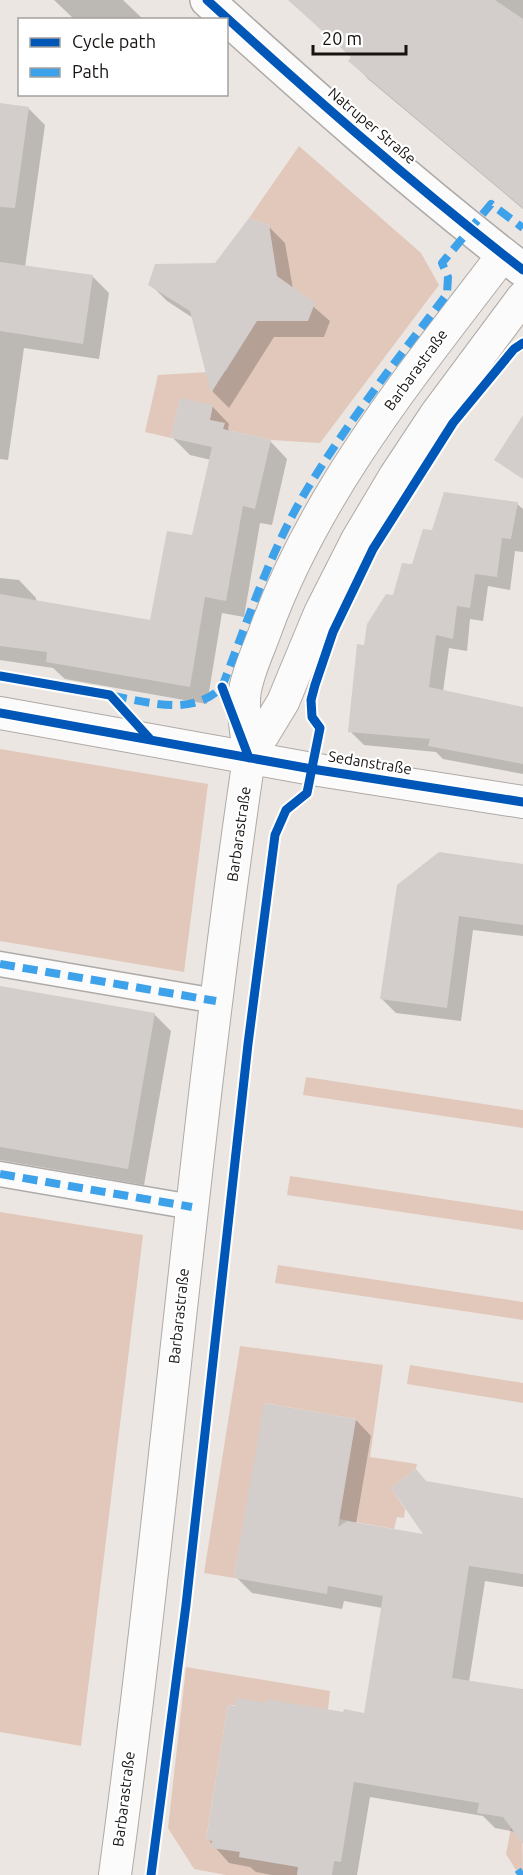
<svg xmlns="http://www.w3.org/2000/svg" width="523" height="1875" viewBox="0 0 523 1875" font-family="Ubuntu,sans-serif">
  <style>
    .green { fill: #e1c8bb }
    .shadow { fill: #0003 }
    .building { fill: #d3cecb }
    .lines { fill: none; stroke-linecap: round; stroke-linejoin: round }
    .pedestrian-casing { stroke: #aeaaa7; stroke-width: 27 }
    .minor-casing { stroke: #aeaaa7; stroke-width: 34 }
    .tertiary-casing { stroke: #aeaaa7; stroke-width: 36 }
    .pedestrian { stroke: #fcfbfb; stroke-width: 24 }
    .minor { stroke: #fcfbfb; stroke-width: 32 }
    .tertiary { stroke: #fcfbfb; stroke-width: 33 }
    .quiet { stroke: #3da2ea; stroke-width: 8; stroke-dasharray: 15 8; stroke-linecap: butt }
    .cycleway-casing { stroke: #fff; stroke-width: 13 }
    .cycleway { stroke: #0057b8; stroke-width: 9 }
    .labels { text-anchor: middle; stroke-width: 4.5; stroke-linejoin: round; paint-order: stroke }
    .street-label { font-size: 15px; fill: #171311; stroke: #fff }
  </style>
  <rect width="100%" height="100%" fill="#ece6e2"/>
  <!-- green -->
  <path class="green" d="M299 146 421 253 439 285 320 443 271 440 223 429 224 423 210 420 180 399 171 438 145 432 158 375 226 371 257 321 308 320 277 276 269 225 249 218Z
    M0 749 208 784 184 972 0 941Z
    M306 1077 523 1110V1128L303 1095Z
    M290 1176 523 1211V1230L287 1195Z
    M0 1212 143 1235 81 1746 0 1732Z
    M278 1265 523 1302V1320L275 1283Z
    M240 1346 383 1365 370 1457 417 1464 416 1469 391 1488 405 1509 404 1518 397 1517 394 1529 339 1519 356 1419 265 1403 234 1578 204 1573Z
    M410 1365 523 1383V1403L407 1384Z
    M186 1667 330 1691 328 1710 266 1700 265 1707 228 1705 206 1839 212 1841V1848L240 1850 239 1857 298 1867 303 1875H226L194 1869 168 1828Z
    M522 1822 523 1875H519L506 1854 511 1828Z"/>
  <!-- shadow -->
  <path class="shadow" d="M54 0H123L144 20H75Z
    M303 0H523V209L368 79 350 60 352 58 297 6Z
    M0 105 29 109 45 125 25 267 92 276 109 293 99 359 24 348 8 460 0 459Z
    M268 226 285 243 293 289 330 321 324 337H274L229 408 213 392 193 318 167 301 150 284 216 264Z
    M212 406 229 424 228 429 232 433 270 441 287 459 272 525 260 523 244 617 222 613 207 704 65 679 53 668 0 660V578L19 580 36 598V602L152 621 193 537 211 460 190 455 173 438Z
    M517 504 523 509V552L515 551 510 590 488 586 483 621 470 619 467 651 449 648 443 692 523 709V774L443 759 436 752 364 745 350 731 366 646 433 531Z
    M523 865V936L473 930 461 1021 396 1013 382 999 398 885Z
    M0 988 154 1014 171 1031 144 1185 0 1160Z
    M356 1420 371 1436 356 1524 426 1536 428 1483 523 1499V1587L485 1581 469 1682 523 1691V1842L516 1832 495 1828 483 1816 370 1797 357 1875H272L256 1872 250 1867 229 1863 208 1839 345 1714H365L382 1608 344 1601 342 1609 252 1593 236 1577Z"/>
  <!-- building -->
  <path class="building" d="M288 0H495L523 19V208L348 61 351 57Z
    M0 103 29 107 15 208 0 207Z
    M249 218 269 225 277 276 315 303 308 321H257L211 393 190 311 148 285 155 264 215 263Z
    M0 262 93 275 83 344 0 331Z
    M180 398 213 405 210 420 225 423 223 429 271 440 255 509 243 506 226 601 205 597 190 687 46 662 47 652 0 646V594L150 620 167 531 192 535 212 447 171 438Z
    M523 415V479L494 460Z
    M444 492 518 502 511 539 502 538 497 577 475 574 470 608 457 606 453 639 436 635 429 687 523 707V764L428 746 430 739 348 732 357 644 364 645 367 624 386 594 393 595 402 563 412 564 423 529 432 530Z
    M439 852 523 864V925L459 916 447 1008 380 999 397 885Z
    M0 986 155 1013 128 1169 0 1147Z
    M264 1403 356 1419 338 1527 347 1521 423 1534 391 1488 416 1469 426 1481 523 1498V1574L469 1566 452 1678 523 1689V1844L503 1817 477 1813 479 1803 354 1782 341 1862 334 1861 332 1875H297L298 1867 239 1857 240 1852 212 1848V1841L206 1840 228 1705 235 1706 236 1698 266 1703V1699L343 1712 344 1709 364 1713 383 1596 328 1586 327 1594 234 1578Z"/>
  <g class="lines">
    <defs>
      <path id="pedestrian" d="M0 964 216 1001
        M0 1174 192 1207"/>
      <path id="minor" d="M0 713 312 769 523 802
        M249 758 283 702 320 613 357 540 395 476 436 414 523 297
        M115 1875C165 1503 194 1129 249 758 248 737 241 710 245 690 249 669 259 649 266 629 317 489 414 372 503 255"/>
      <path id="tertiary" d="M207 0C309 93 413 185 523 270"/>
    </defs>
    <!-- pedestrian casing -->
    <use href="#pedestrian" class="pedestrian-casing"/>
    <!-- minor casing -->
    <use href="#minor" class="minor-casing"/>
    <!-- tertiary casing -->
    <use href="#tertiary" class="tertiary-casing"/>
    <!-- pedestrian -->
    <use href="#pedestrian" class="pedestrian"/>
    <!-- minor -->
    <use href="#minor" class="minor"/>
    <!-- tertiary -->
    <use href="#tertiary" class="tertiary"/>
    <!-- quiet -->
    <path class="quiet" d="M112 696C150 702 192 717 222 687 248 620 271 548 309 486 350 419 399 357 447 294L448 277 442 263 491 204 523 228
      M0 964 216 1001
      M0 1174 192 1207
      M517 1875 523 1871"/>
    <defs>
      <path id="cycleway" d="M207 0C309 93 413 185 523 270
        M0 676 110 695 150 739
        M222 687 249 758
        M0 713 312 769 523 802
        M151 1875 186 1605 248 1044 275 835 286 810 307 793 320 728 312 717 311 700 315 685 333 632 373 549 453 423 514 349 523 343"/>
    </defs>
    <!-- cycleway casing -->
    <use href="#cycleway" class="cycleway-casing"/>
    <!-- cycleway -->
    <use href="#cycleway" class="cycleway"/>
  </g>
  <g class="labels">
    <!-- street labels -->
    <g class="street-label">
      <text transform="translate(372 126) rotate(40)" y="5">Natruper Straße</text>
      <text transform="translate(416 370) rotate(-54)" y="5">Barbarastraße</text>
      <text transform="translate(370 763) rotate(9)" y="5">Sedanstraße</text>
      <text transform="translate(239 834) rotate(-82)" y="5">Barbarastraße</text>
      <text transform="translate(179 1316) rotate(-84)" y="5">Barbarastraße</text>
      <text transform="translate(124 1799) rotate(-83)" y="5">Barbarastraße</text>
    </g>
  </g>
  <!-- legend -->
  <rect x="18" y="18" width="210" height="78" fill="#ffffff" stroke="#a2a1a0" stroke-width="1.5"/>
  <rect x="30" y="38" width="30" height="9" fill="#0057b8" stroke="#a2a1a0" stroke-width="1.5"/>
  <text x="72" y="48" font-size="18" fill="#171311">Cycle path</text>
  <rect x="30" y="68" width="30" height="9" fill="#3da2ea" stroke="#a2a1a0" stroke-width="1.5"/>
  <text x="72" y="78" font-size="18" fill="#171311">Path</text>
  <!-- scale -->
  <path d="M313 45v9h93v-9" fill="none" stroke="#171311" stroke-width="3"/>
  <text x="322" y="45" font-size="18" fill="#171311" stroke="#ffffff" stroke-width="4.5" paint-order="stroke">20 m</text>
</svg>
